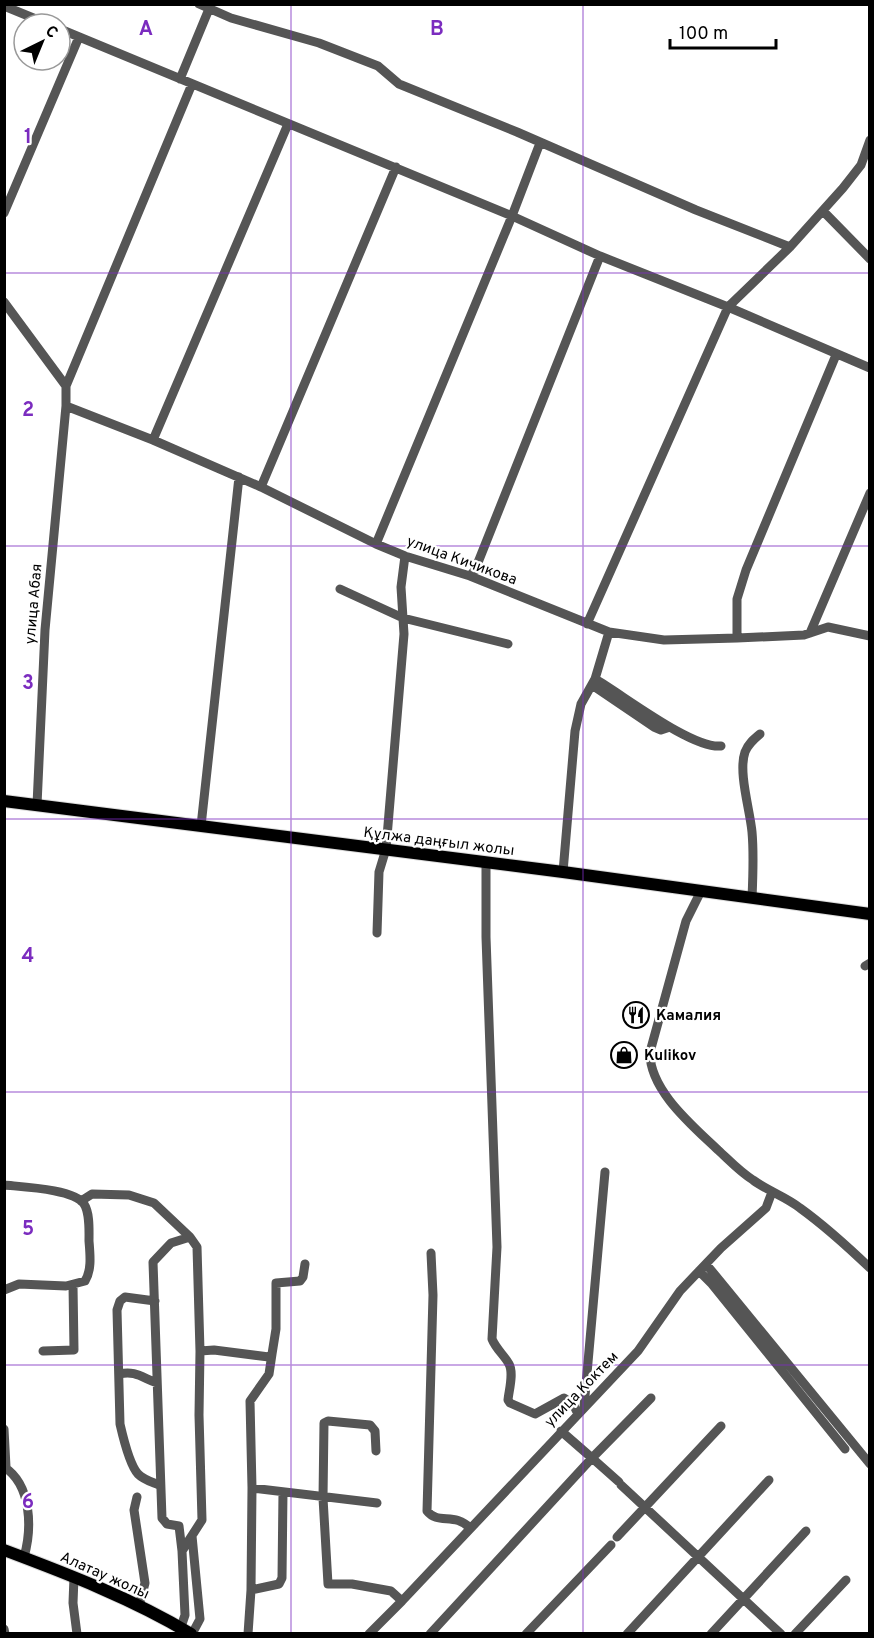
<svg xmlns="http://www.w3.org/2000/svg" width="874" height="1638" viewBox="0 0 874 1638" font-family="Overpass,sans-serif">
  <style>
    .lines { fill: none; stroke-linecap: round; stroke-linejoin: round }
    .major-casing { stroke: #dbdbdb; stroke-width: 14 }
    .minor { stroke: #555; stroke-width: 9 }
    .major { stroke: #000; stroke-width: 12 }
    .grid { fill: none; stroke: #7b2cbf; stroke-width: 1.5; stroke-opacity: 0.55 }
    .labels { text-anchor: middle; stroke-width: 4.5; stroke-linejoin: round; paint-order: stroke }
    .street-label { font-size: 15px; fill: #000; stroke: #fff }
    .poi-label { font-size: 15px; font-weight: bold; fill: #000; stroke: #fff; text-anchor: start }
    .grid-label { font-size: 20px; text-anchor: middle; font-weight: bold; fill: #7b2cbf; stroke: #fff; stroke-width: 4.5; stroke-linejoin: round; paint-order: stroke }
  </style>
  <rect width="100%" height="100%" fill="#fff"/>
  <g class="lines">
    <defs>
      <path id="major" d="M4 801 563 872 870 914
        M4 1550C68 1574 133 1599 191 1634"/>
    </defs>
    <!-- major casing -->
    <use href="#major" class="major-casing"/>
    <!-- minor -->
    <path class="minor" d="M199 4 231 18 319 43 378 66 399 84 517 132 696 210 790 247
      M4 6 48 24
      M60 29 512 216 600 256 728 307 870 368
      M180 79 209 9
      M823 211 870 259
      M4 213 79 37
      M4 302 66 386
      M66 406 153 440 261 487 376 544 405 556 470 576 609 632 664 640 737 638 804 635 828 627 870 636
      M153 440 288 124
      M261 487 396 167
      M376 544 512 216 540 143
      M470 576 475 570 600 256
      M340 589 403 618 508 644
      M587 624 728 307 790 247 843 188 861 165 870 140
      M810 633 870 493
      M737 638V599L746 570 836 355
      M595 679C623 695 692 749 721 746
      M592 685 654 727 661 730 670 727
      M37 805 45 630 66 406V386L192 84
      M201 826 239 477
      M486 862V937L497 1247 492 1339C496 1349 504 1355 509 1364 514 1373 509 1390 508 1400L510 1403 535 1414 564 1398 573 1404 578 1414
      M563 872 575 731 581 704 595 679 609 632
      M701 891 686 921 650 1052C649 1090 693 1126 718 1150 730 1161 740 1172 753 1180 768 1191 786 1197 800 1208 825 1226 848 1247 870 1268
      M752 898C753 876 754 854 752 832 750 810 738 772 745 752 748 744 754 739 760 734
      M377 933 379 872 386 849 404 634 401 587 405 556
      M865 966 870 963
      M4 1185C23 1187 74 1189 84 1204 90 1213 89 1230 89 1241 90 1254 92 1270 85 1281L66 1286 19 1284 4 1290
      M81 1201 92 1194 129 1195 154 1203 190 1237
      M431 1253 433 1295 427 1511C438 1525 455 1512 470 1528
      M706 1264 870 1464
      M699 1271 711 1283 845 1449
      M155 1301 125 1297 120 1301 117 1310 120 1424C123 1437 129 1464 138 1474 144 1480 152 1482 159 1485
      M43 1351 74 1350 73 1285
      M120 1374C134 1370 143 1378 157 1383
      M584 1407 605 1172
      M4 1429 6 1467
      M561 1431 592 1458 651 1398
      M4 1467C32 1485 32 1529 24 1557
      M621 1485 781 1634
      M252 1488 250 1401 269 1374 272 1354
      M137 1497 134 1510 145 1583 139 1606
      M192 1536 200 1619 192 1634
      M617 1537 721 1426
      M182 1551 179 1526 167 1524 162 1518 153 1262 171 1243 190 1237 197 1247 200 1351
      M74 1577 73 1603 77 1634
      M251 1590 279 1584 282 1578 283 1492
      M402 1601 638 1351 680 1291 721 1248 766 1208 772 1192
      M181 1627 185 1615 182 1551 202 1520 199 1415 200 1351 214 1350 269 1357 272 1354 276 1329V1283L300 1281 303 1277 305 1264
      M4 1629 5 1634
      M248 1634 251 1590 252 1488 377 1503
      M369 1634 402 1601 391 1591 352 1584H328L323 1498 324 1423 328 1421 370 1425 375 1431 376 1451
      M430 1634 592 1458 619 1482
      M526 1634 611 1545
      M627 1634 769 1480
      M711 1634 806 1531
      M795 1634 846 1580"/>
    <!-- major -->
    <use href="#major" class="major"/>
  </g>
  <!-- grid -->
  <path class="grid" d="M291 4V1634M583 4V1634M4 273H870M4 546H870M4 819H870M4 1092H870M4 1365H870"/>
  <!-- icons -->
  <defs>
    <symbol id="restaurant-ring" viewBox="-11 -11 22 22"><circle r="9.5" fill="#fff" stroke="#000" stroke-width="1.5"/><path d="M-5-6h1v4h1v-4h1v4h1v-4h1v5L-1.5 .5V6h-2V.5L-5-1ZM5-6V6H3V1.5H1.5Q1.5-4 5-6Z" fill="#000"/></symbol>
    <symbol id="shop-ring" viewBox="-11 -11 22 22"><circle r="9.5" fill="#fff" stroke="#000" stroke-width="1.5"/><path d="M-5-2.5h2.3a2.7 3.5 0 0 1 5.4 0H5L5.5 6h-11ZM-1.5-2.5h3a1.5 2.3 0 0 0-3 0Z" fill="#000"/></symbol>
  </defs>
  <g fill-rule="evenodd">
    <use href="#restaurant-ring" x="621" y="1000" width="30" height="30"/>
    <use href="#shop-ring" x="609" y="1040" width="30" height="30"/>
  </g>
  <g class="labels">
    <!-- street labels -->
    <g class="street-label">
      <text transform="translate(462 560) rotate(20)" y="5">улица Кичикова</text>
      <text transform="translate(33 604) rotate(-85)" y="5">улица Абая</text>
      <text transform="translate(439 841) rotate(7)" y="5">Құлжа даңғыл жолы</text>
      <text transform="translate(581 1389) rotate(-46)" y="5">улица Коктем</text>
      <text transform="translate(105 1575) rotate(24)" y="5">Алатау жолы</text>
    </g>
    <!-- poi labels -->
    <g class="poi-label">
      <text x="656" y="1020">Камалия</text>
      <text x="644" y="1060">Kulikov</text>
    </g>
  </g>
  <g class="grid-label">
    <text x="146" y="35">A</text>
    <text x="437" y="35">B</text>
    <text x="28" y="143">1</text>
    <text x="28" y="416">2</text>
    <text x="28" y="689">3</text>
    <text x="28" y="962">4</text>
    <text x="28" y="1235">5</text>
    <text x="28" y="1508">6</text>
  </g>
  <!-- border -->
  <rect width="874" height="1638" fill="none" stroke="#000000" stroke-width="12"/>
  <!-- north arrow -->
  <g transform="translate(42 42) rotate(43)"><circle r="28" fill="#ffffff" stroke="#999999" stroke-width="1.5"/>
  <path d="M0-4.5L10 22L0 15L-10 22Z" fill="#000000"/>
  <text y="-9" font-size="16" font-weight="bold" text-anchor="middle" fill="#000000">С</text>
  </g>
  <!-- scale -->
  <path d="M670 39v9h106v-9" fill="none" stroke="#000000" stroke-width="3"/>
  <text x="679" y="39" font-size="18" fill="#000000" stroke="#ffffff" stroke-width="4.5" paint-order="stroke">100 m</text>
</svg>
